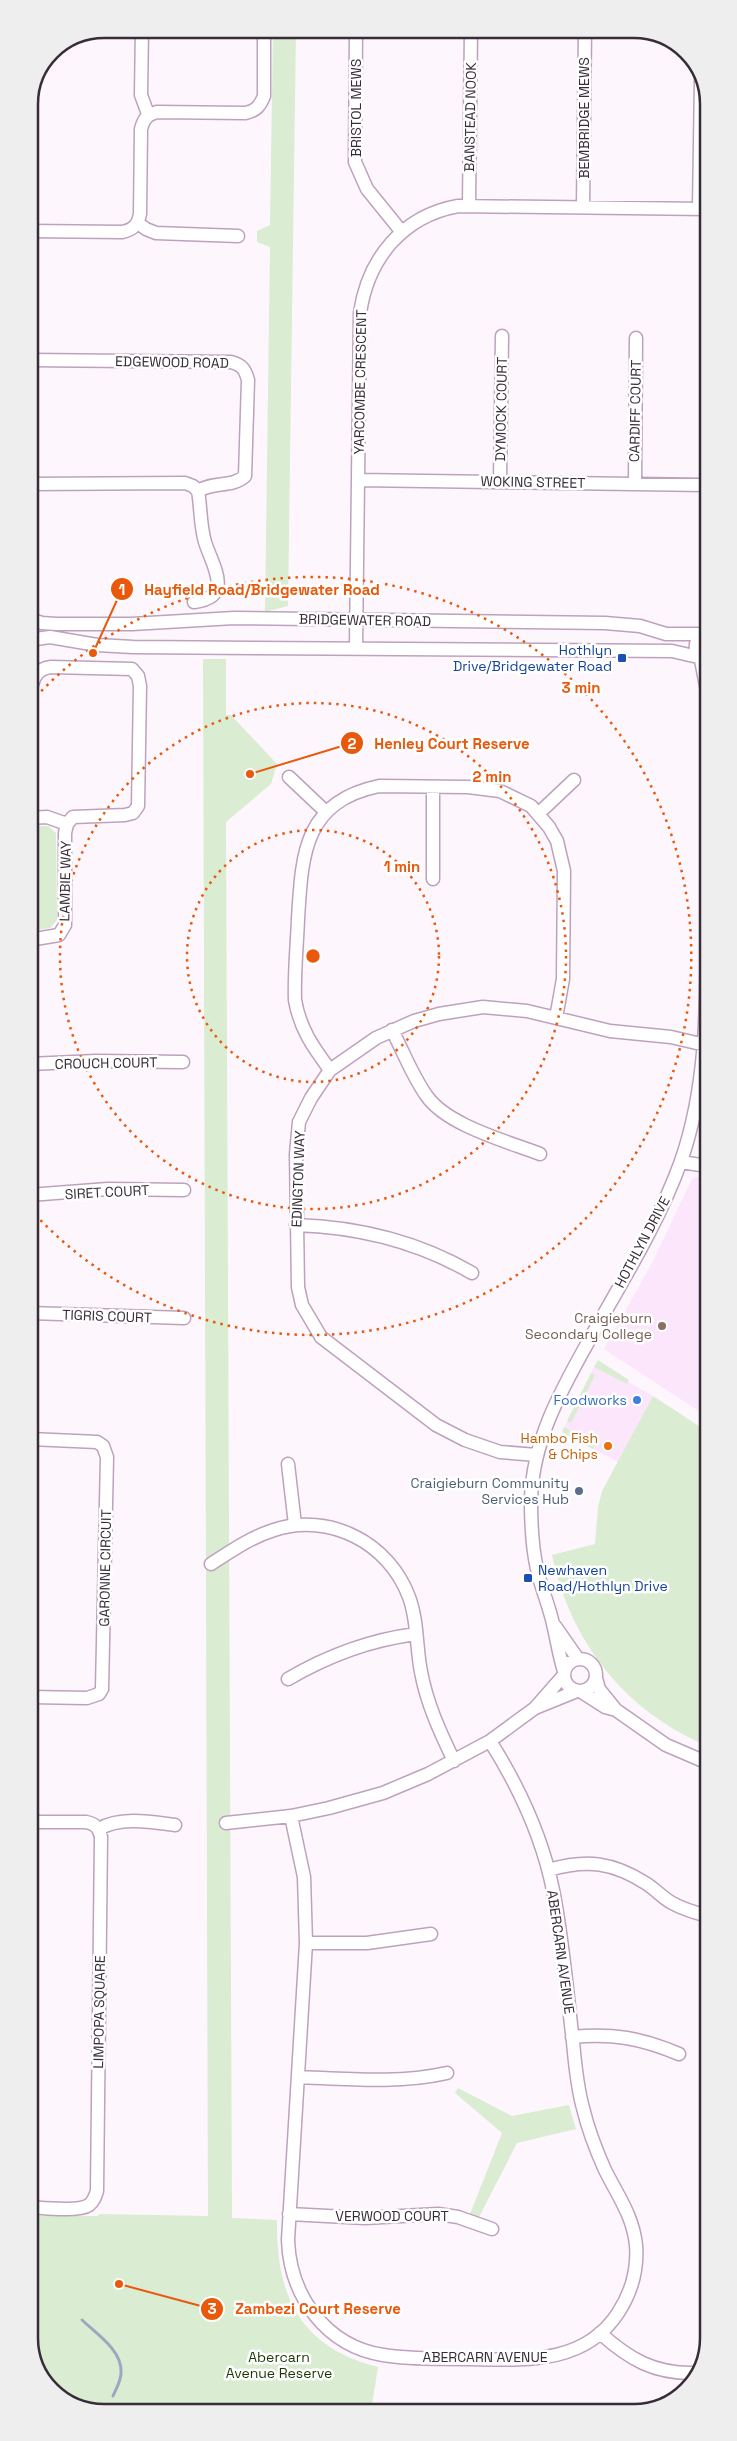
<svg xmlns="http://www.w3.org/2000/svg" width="737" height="2441" viewBox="0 0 737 2441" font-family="'Space Grotesk',sans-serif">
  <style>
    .built { fill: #fce6fb }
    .green { fill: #daecd1 }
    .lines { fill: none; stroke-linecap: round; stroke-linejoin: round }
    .stream { stroke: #9fa6be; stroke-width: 3 }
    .minor-casing { stroke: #bea2bd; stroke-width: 15 }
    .minor { stroke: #fff; stroke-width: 12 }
    .ring { fill: none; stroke: #e8590c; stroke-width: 2.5; stroke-dasharray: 2.5 5 }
    .transit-dot { fill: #1a4fb4; stroke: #fff; stroke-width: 2 }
    .education-dot { fill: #8d6e63; stroke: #fff; stroke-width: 2 }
    .shop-dot { fill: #3f7fe0; stroke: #fff; stroke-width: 2 }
    .food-dot { fill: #e8710a; stroke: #fff; stroke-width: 2 }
    .service-dot { fill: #5c6f8a; stroke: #fff; stroke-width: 2 }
    .labels { text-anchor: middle; stroke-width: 5; stroke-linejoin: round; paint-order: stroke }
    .street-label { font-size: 14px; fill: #372c37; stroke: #fff }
    .transit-label { font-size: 14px; fill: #164399; stroke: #fff; text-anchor: end }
    .education-label { font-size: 14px; fill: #785e54; stroke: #fff; text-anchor: end }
    .shop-label { font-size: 14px; fill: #366cbe; stroke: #fff; text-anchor: end }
    .food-label { font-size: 14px; fill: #c56008; stroke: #fff; text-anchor: end }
    .service-label { font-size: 14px; fill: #4e5e75; stroke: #fff; text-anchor: end }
    .park-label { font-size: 14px; fill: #1a3804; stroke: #fff }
    .rim { fill: none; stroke: #372c37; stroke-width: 2.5 }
    .centre { fill: #e8590c; stroke: #fff; stroke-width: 2.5 }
    .ring-label { font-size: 15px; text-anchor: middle; font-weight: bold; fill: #e8590c; stroke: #fff; stroke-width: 5; stroke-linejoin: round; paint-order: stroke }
    .leader { fill: none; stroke: #e8590c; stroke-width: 2 }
    .callout-dot { fill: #e8590c; stroke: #fff; stroke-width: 2 }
    .mark-label { font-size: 15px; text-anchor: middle; font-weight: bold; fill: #fff }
    .callout-label { font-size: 15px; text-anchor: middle; font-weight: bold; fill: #e8590c; stroke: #fff; stroke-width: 5; stroke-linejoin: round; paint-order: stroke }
  </style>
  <rect width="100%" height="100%" fill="#fdf7fd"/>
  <!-- built -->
  <path class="built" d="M702 1175 707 1177 708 1417 604 1349 653 1261 692 1179Z
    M596 1363 653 1396 618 1462 562 1432Z"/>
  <!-- green -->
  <path class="green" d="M273 29H296L288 606 265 612 270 247 257 242V231L270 225Z
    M707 281V473H704Z
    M203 659H226V715H231L277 764 271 784 226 822 232 2218 277 2220C276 2295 299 2347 378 2367L371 2411 99 2412 55 2394 30 2352V2216H97L100 2214 208 2216Z
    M29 826H48L56 833 57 920 50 928 29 931Z
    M598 1360 629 1380 627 1384 594 1367Z
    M591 1373 595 1375 571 1423 567 1421Z
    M653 1396 708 1432V1746C625 1712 570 1641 552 1555L595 1544 598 1507 602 1491Z
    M564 1427 595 1445 593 1449 562 1432Z
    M458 2088 512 2116 569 2105 576 2129 517 2143 479 2217 470 2214 502 2133 455 2093Z"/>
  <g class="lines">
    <!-- stream -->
    <path class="stream" d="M82 2320C96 2333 123 2351 121 2373 121 2381 116 2389 113 2396"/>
    <defs>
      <path id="minor" d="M142 29 141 95 148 114
        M356 29 355 162 367 189 401 231
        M469 205 471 29
        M583 207 585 29
        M699 208 701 79
        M138 223 146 229 156 233 238 236
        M29 231 122 232C133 230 138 225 140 214L141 129C144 118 147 115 157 112L245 113C256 111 260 106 264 96V29
        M29 360 231 362C242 365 245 369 248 380L245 476C232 488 213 481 198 491
        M358 480 707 485
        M500 482 502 336
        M29 484 185 483 193 486 198 491C201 508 200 525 205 542 212 565 235 597 194 602
        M635 484 636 338
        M29 619 42 623 56 624H132L234 618 605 623 640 626 666 634H701
        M707 631C692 638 692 656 707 663
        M29 640 50 637 97 645 133 647 672 651 698 657
        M356 647 360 313C368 258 403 216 458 206L707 209
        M701 660 707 691
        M29 696C33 681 34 669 51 667L132 669 138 676 140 686 138 806 133 813 125 815 73 817 67 824 65 833V925L59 935 29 940
        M289 777 326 812
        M433 787V879
        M539 813 574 780
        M29 818 47 817 67 824
        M392 1030C403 1051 412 1075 426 1095 446 1125 506 1141 540 1154
        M29 1064 96 1061 183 1062
        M330 1070C313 1047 300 1029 295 1000 294 973 297 946 298 919 302 855 303 802 379 786L468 787 500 791 531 806 549 827 557 841 564 871 563 979 556 1018
        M681 1162 707 1166
        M29 1195 108 1189 184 1190
        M296 1225C359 1227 417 1241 472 1273
        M30 1313 184 1318
        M30 1439 97 1442 103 1446 107 1457 102 1689 99 1694 87 1698 30 1697
        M537 1455 500 1452 465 1440 436 1425 321 1337 302 1305 298 1287 296 1154 299 1122 311 1098 330 1070 376 1038 414 1021 439 1014 483 1007 527 1011 610 1031 671 1037 705 1045
        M288 1464 295 1525
        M211 1564C231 1551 251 1537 274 1530 330 1512 389 1543 409 1597 418 1621 416 1647 421 1672 427 1704 440 1732 454 1761
        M555 1626 578 1659
        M564 1675a16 16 0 1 1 32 0a16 16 0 1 1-32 0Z
        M564 1671C559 1656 557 1640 553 1624 549 1605 541 1588 537 1569 532 1547 531 1523 531 1501 532 1439 563 1387 592 1335 624 1278 659 1222 681 1161 710 1078 706 990 707 903
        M596 1678 599 1689 616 1710
        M288 1679C329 1655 369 1640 416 1634
        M580 1691 605 1707 616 1710 666 1745 708 1763
        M535 1708 577 1691
        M291 1816 304 1877 306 1943 288 2240C290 2296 326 2346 383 2355 412 2360 442 2358 470 2359 524 2360 584 2365 618 2313 631 2293 638 2269 636 2245 633 2216 618 2196 605 2170 596 2150 588 2129 583 2108 577 2087 575 2064 573 2042 567 1992 563 1940 553 1890 542 1836 519 1787 490 1741
        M30 1822H86C96 1824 99 1828 101 1837L97 2191C95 2197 94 2201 89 2205 79 2212 44 2208 30 2207
        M226 1823 291 1816 329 1808 383 1793 428 1774 490 1741 535 1708 564 1675
        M99 1829C120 1816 152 1822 175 1825
        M549 1870C587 1859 613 1862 647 1884 656 1890 663 1898 672 1903 683 1909 696 1913 708 1916
        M306 1943H367L431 1934
        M572 2037C613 2033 641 2038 679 2054
        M298 2077C348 2079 398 2084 447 2073
        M289 2214 365 2218 438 2214 458 2217 492 2229
        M600 2333C629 2359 654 2374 695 2373"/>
    </defs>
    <!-- minor casing -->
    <use href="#minor" class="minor-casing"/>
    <!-- minor -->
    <use href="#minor" class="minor"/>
  </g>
  <!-- distance rings -->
  <g class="ring">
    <circle cx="313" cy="956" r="126"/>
    <circle cx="313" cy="956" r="253"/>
    <path d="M31 702A379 379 0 1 1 31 1210"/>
  </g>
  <!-- markers -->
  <g class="transit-dot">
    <rect x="617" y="653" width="10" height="10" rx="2.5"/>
    <rect x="523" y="1573" width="10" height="10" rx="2.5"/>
  </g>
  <circle class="education-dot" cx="662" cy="1326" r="5"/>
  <circle class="shop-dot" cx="637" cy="1400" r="5"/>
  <circle class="food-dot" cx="608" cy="1446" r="5"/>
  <circle class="service-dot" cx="579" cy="1491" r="5"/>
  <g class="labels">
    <!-- street labels -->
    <g class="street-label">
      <text transform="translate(356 108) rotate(-90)" y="5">BRISTOL MEWS</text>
      <text transform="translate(470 117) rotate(-89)" y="5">BANSTEAD NOOK</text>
      <text transform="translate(584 118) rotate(-90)" y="5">BEMBRIDGE MEWS</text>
      <text transform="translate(172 362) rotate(1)" y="5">EDGEWOOD ROAD</text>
      <text transform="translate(360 382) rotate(-89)" y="5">YARCOMBE CRESCENT</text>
      <text transform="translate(501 409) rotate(-89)" y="5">DYMOCK COURT</text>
      <text transform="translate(635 411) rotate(-89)" y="5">CARDIFF COURT</text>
      <text transform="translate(533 482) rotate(1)" y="5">WOKING STREET</text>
      <text transform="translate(365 620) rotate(1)" y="5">BRIDGEWATER ROAD</text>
      <text transform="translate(65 881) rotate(-89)" y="5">LAMBIE WAY</text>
      <text transform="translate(106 1063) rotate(-1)" y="5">CROUCH COURT</text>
      <text transform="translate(298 1179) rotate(-88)" y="5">EDINGTON WAY</text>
      <text transform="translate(107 1192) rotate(-3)" y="5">SIRET COURT</text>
      <text transform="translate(642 1242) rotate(-62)" y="5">HOTHLYN DRIVE</text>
      <text transform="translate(107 1316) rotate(2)" y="5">TIGRIS COURT</text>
      <text transform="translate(105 1568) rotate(-89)" y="5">GARONNE CIRCUIT</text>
      <text transform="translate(561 1952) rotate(82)" y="5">ABERCARN AVENUE</text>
      <text transform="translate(99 2012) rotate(-89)" y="5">LIMPOPA SQUARE</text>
      <text x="392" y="2221">VERWOOD COURT</text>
      <text x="485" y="2362">ABERCARN AVENUE</text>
    </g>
    <!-- transit labels -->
    <g class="transit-label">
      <text x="612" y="655">Hothlyn<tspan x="612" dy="16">Drive/Bridgewater Road</tspan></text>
      <text x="538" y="1575" text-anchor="start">Newhaven<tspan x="538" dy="16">Road/Hothlyn Drive</tspan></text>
    </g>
    <!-- education labels -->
    <g class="education-label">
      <text x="652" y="1323">Craigieburn<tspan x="652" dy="16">Secondary College</tspan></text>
    </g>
    <!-- shop labels -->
    <g class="shop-label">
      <text x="627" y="1405">Foodworks</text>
    </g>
    <!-- food labels -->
    <g class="food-label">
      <text x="598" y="1443">Hambo Fish<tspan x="598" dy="16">&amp; Chips</tspan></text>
    </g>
    <!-- service labels -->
    <g class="service-label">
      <text x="569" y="1488">Craigieburn Community<tspan x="569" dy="16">Services Hub</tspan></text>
    </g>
    <!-- park labels -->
    <g class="park-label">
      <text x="279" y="2362">Abercarn<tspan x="279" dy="16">Avenue Reserve</tspan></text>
    </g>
  </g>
  <!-- crop -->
  <path d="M0 0H737V2441H0ZM104 38H634A66 66 0 0 1 700 104V2338A66 66 0 0 1 634 2404H104A66 66 0 0 1 38 2338V104A66 66 0 0 1 104 38Z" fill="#efeeef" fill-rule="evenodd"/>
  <path class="rim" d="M104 38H634A66 66 0 0 1 700 104V2338A66 66 0 0 1 634 2404H104A66 66 0 0 1 38 2338V104A66 66 0 0 1 104 38Z"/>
  <circle cx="313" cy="956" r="8" class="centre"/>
  <g class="ring-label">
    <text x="581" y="693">3 min</text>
    <text x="492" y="782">2 min</text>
    <text x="402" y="872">1 min</text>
  </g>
  <!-- callouts -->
  <path class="leader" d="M93 653L122 589M250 774L352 743M119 2284L212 2309"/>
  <g class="callout-dot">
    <circle cx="93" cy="653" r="5"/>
    <circle cx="250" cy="774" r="5"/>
    <circle cx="119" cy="2284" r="5"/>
    <circle cx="122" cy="589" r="12"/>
    <circle cx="352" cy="743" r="12"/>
    <circle cx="212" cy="2309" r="12"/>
  </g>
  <g class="mark-label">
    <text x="122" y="595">1</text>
    <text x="352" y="749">2</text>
    <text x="212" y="2314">3</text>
  </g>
  <g class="callout-label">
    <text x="262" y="595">Hayfield Road/Bridgewater Road</text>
    <text x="452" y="749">Henley Court Reserve</text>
    <text x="318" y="2314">Zambezi Court Reserve</text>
  </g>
</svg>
